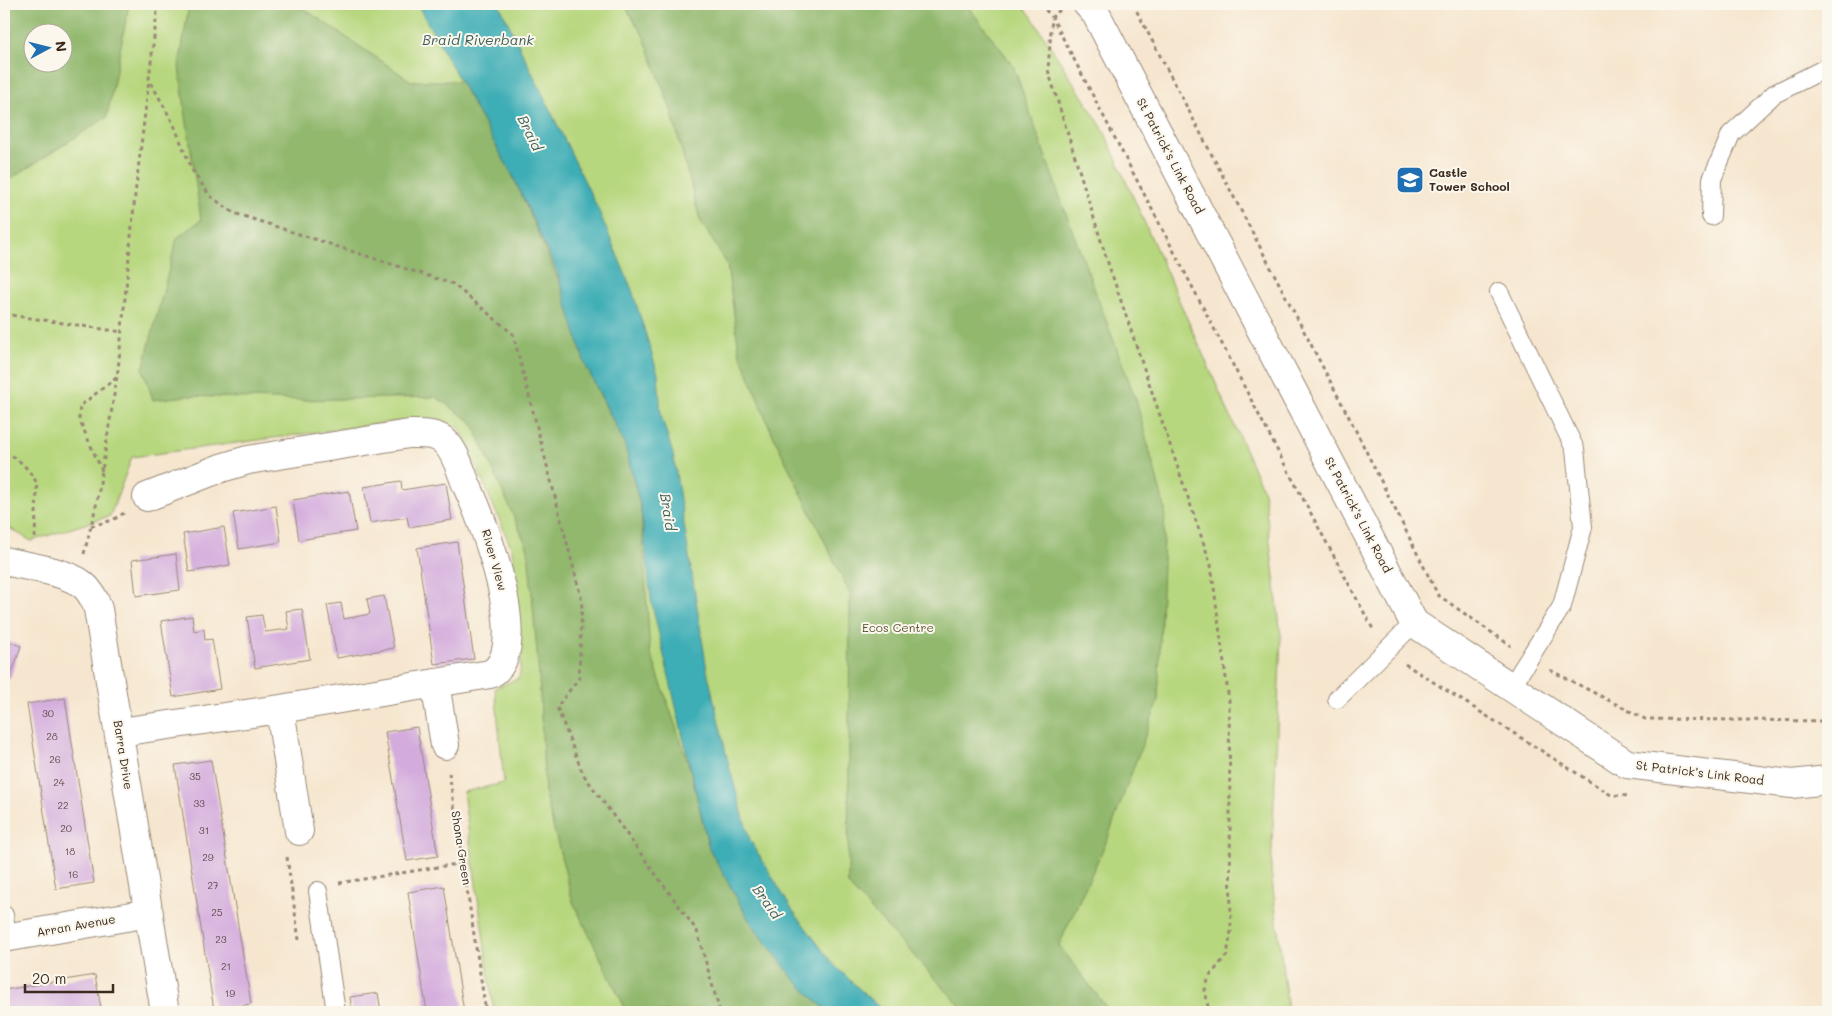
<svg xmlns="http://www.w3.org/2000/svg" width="1832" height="1016" viewBox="0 0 1832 1016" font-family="Mali,sans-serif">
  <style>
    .green { fill: #b7d77e; stroke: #79804e; fill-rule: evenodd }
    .forest { fill: #91b86d; stroke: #667146; fill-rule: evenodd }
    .water { fill: #3cadb6; stroke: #3c6c6a }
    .building { fill: #d3acdd }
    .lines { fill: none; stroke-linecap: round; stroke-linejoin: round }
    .lane-casing { stroke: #988876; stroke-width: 20 }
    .street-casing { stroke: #988876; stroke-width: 30 }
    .secondary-casing { stroke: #988876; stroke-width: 30 }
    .path { stroke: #988876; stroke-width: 3; stroke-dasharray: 4 4; stroke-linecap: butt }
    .lane { stroke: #fff; stroke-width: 18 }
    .street { stroke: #fff; stroke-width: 28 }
    .secondary { stroke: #fff; stroke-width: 28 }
    .labels { text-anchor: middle; stroke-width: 4; stroke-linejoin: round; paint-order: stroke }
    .number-label { font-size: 10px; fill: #614a4e }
    .street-label { font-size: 12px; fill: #3b2a1e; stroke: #fbf7ec }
    .poi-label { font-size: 12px; font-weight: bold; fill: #3b2a1e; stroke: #fbf7ec; text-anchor: start }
    .park-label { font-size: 12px; fill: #5a5536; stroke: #fbf7ec }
    .water-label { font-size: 14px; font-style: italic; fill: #3b5e5b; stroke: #fbf7ec }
  </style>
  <rect width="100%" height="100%" fill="#fbf7ec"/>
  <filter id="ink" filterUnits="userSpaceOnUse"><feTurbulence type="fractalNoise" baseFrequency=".02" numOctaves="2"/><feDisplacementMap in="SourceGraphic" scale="10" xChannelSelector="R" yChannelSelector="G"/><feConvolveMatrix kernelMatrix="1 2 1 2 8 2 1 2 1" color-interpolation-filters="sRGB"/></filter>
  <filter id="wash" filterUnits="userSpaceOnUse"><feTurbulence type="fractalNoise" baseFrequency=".0096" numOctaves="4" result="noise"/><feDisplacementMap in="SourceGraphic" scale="20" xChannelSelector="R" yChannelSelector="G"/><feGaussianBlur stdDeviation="1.12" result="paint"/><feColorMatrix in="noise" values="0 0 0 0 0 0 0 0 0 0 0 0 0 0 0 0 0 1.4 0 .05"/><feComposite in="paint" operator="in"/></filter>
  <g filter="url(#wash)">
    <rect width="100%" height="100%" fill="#f6e6cf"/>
    <!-- green -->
    <path class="green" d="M4 4H1021L1030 14 1103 129 1264 492 1281 636 1271 872 1288 1012H494L463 792 504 783 495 688 519 678 521 664 512 549 460 428 423 418 132 457 110 516 31 541 4 525ZM32 32H62V62H32Z"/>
    <!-- forest -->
    <path class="forest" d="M4 4H129L107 117 4 183ZM32 32H62V62H32Z
      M189 4H297L411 81H460L513 176 562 288 595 385 624 442 641 509 650 651 690 768 709 848 749 920 794 979 828 1012H627L573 902 545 795 539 676 528 549 472 422 436 397 303 400 187 396 153 400 143 369 177 238 201 220 179 67Z
      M624 4H966L1013 65 1062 203 1136 400 1165 509 1158 701 1107 840 1059 945 1110 1012H966L848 885 850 594 771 431 739 351 727 264 700 220 671 110 644 37Z"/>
    <!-- water -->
    <path class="water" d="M417 4H499L598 209 632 290 658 374 661 415 673 454 707 670 729 766 750 840 791 908 833 964 884 1012H828L794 979 749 920 709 848 651 600 641 509 624 442 585 364 557 272 513 176Z"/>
    <g id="blocks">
      <!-- building -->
      <path class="building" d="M401 481 402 490 446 483 452 520 409 527 407 517 370 523 364 487Z
        M349 491 356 531 299 540 293 500Z
        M276 506 281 542 239 549 233 513Z
        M224 527 230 565 189 572 183 534Z
        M457 542 474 659 434 664 417 548Z
        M176 554 180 590 136 596 132 560Z
        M384 596 394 648 337 658 327 605 341 603 344 619 370 614 367 599Z
        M302 609 310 659 255 668 247 617 262 615 265 632 289 629 286 611Z
        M192 616 194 631 204 629 205 640 212 639 220 689 173 697 161 621Z
        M4 640 21 646 10 679 4 676Z
        M65 698 94 883 56 889 27 704Z
        M417 727 438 856 407 861 385 732Z
        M211 760 251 1004 214 1010 175 765Z
        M444 886 449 918 464 1012H427L418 956 408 892Z
        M95 975 101 1008 73 1012H4V990Z
        M378 993 381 1012H352L350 997Z"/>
    </g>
  </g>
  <g filter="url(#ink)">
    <use href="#blocks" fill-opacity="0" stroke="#988876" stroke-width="1"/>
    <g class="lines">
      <defs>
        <path id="lane" d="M1711 216 1712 179 1731 134 1774 94 1828 67
          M1499 292 1575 449 1583 527 1562 606 1511 687
          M1337 699 1414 623
          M318 891 336 1012
          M4 915 7 938"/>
        <path id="street" d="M4 561C25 566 64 571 82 584 90 590 95 600 98 609L165 1012
          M435 683 445 745
          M280 709 299 831
          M120 732 280 709 490 674C535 651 482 518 466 484 460 469 454 446 440 438 431 433 419 434 409 434L248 460 221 468 147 497
          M4 938 149 913"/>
        <path id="secondary" d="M1087 4 1096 14 1414 623 1627 764 1792 784 1828 780"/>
      </defs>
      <!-- lane casing -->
      <use href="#lane" class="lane-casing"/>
      <!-- street casing -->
      <use href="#street" class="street-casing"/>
      <!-- secondary casing -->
      <use href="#secondary" class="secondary-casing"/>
      <!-- path -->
      <path class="path" d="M158 4 149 79 174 125 192 170 210 196 234 213 453 284 513 334 582 601 579 678 557 707 583 774 697 931 720 1012
        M1040 4 1052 17 1286 467 1374 631
        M1133 4 1352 423 1438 595 1511 646
        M1060 10 1052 17 1048 70 1107 260 1211 565 1229 701 1231 931 1227 955 1209 977 1205 990 1209 1012
        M4 314 122 332
        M4 454C15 454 31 471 36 482 38 488 35 528 35 538
        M102 471 79 419 80 406 117 377
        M91 526 113 520 124 513
        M84 554 97 502 118 370 135 195 149 80
        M1405 664 1611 795 1630 796
        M1550 670 1645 719 1828 721
        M449 773 486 1012
        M287 857 299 940
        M339 883 463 863"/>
      <!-- lane -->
      <use href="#lane" class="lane"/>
      <!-- street -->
      <use href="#street" class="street"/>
      <!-- secondary -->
      <use href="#secondary" class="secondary"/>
    </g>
  </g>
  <!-- icons -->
  <defs>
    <symbol id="school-square" viewBox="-11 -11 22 22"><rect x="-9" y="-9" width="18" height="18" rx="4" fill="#1f6fb2" stroke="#fbf7ec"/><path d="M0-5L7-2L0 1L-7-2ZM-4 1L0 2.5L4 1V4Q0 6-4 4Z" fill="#fff"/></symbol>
  </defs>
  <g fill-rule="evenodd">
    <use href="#school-square" x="1394" y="164" width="32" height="32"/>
  </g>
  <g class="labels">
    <!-- number labels -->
    <g class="number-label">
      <text x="48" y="717">30</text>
      <text x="52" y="740">28</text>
      <text x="55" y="763">26</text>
      <text x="195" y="780">35</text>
      <text x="59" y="786">24</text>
      <text x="199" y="807">33</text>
      <text x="63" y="809">22</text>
      <text x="66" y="832">20</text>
      <text x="204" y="834">31</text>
      <text x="70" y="855">18</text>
      <text x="208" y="861">29</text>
      <text x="73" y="878">16</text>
      <text x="213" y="889">27</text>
      <text x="217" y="916">25</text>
      <text x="221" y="943">23</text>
      <text x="226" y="970">21</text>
      <text x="230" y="997">19</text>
    </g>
    <!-- street labels -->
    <g class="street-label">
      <text transform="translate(1170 156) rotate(62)" y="4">St Patrick’s Link Road</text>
      <text transform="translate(1358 515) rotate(62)" y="4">St Patrick’s Link Road</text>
      <text transform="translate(494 560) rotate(74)" y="4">River View</text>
      <text transform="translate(123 755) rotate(81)" y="4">Barra Drive</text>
      <text transform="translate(1700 773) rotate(7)" y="4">St Patrick’s Link Road</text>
      <text transform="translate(461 848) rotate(81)" y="4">Shona Green</text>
      <text transform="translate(76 926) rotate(-10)" y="4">Arran Avenue</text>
    </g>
    <!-- poi labels -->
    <g class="poi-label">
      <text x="1429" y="177">Castle<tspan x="1429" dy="14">Tower School</tspan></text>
    </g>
    <!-- park labels -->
    <g class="park-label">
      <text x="898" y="632">Ecos Centre</text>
    </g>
    <!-- water labels -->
    <g class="water-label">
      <text x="478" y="45">Braid Riverbank</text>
      <text transform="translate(530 133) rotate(64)" y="5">Braid</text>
      <text transform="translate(668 512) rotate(81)" y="5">Braid</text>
      <text transform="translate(767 902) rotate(55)" y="5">Braid</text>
    </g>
  </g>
  <!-- margin -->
  <rect width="1832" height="1016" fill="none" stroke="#fbf7ec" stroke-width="20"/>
  <!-- north arrow -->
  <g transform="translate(48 48) rotate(83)"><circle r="24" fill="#fbf7ec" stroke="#aea59a"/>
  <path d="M0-4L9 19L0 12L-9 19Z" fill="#1f6fb2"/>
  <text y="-8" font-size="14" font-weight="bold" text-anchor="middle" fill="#3b2a1e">N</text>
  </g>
  <!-- scale -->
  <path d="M25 984v8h88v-8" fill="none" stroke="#3b2a1e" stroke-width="2.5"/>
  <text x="32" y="984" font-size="15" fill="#3b2a1e" stroke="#fbf7ec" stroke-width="4" paint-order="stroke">20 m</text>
</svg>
